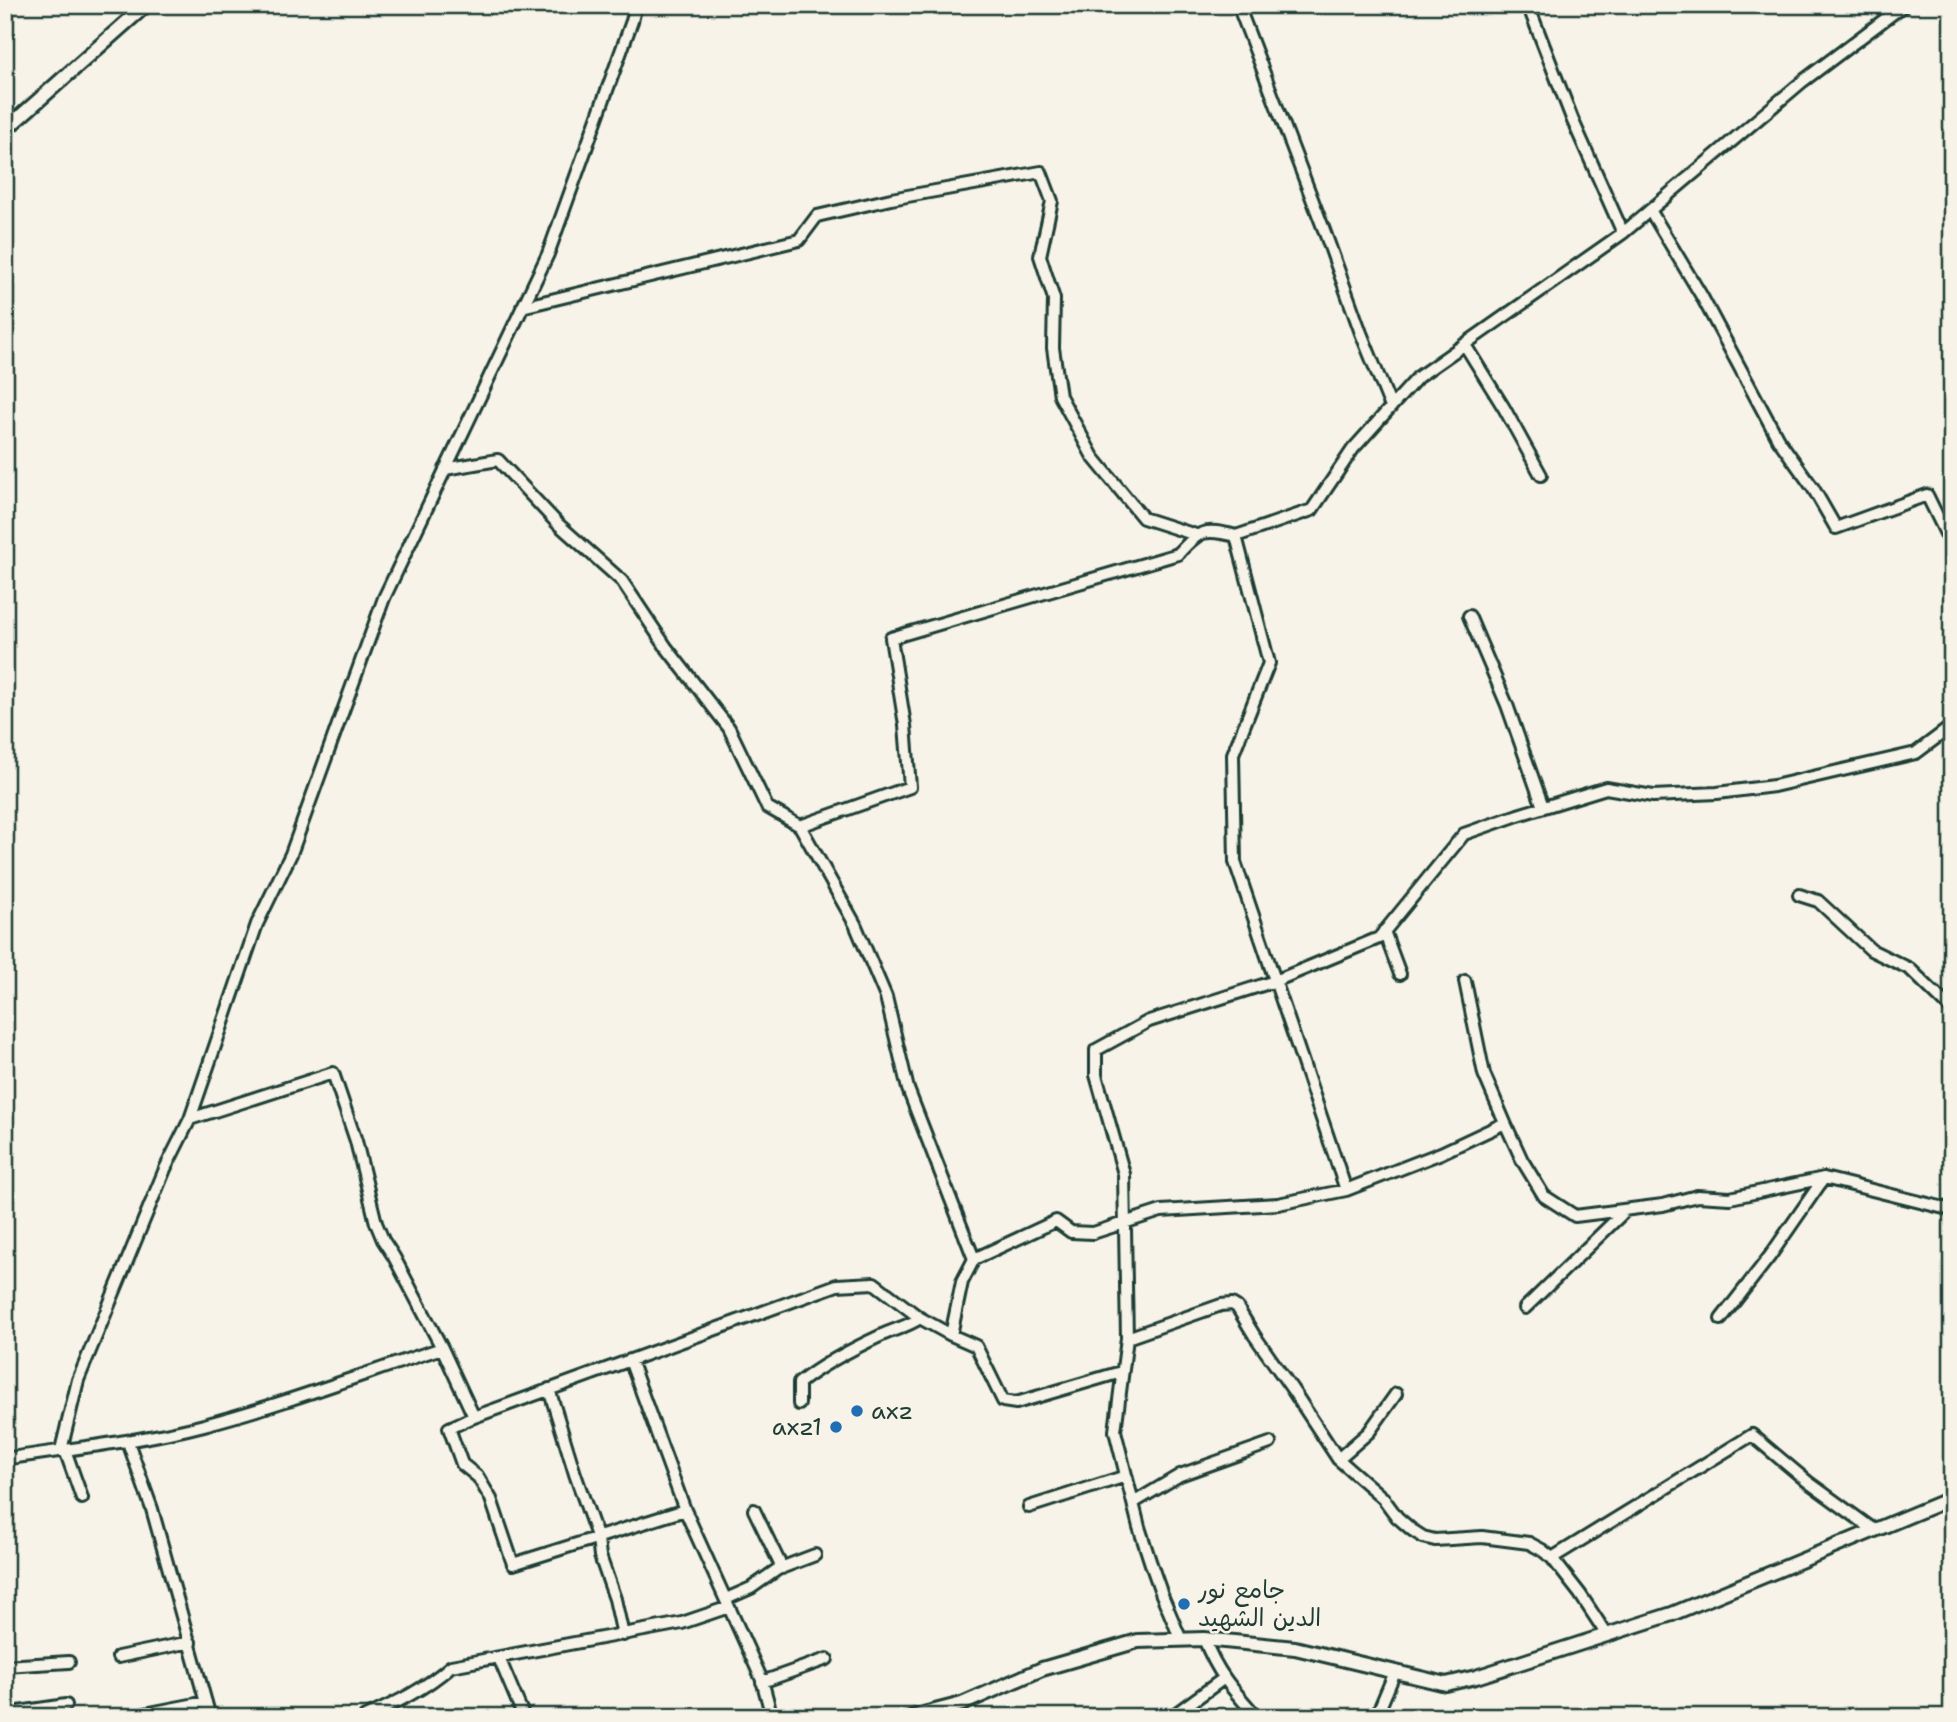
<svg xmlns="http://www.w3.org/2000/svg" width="1957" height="1722" viewBox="0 0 1957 1722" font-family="'Shantell Sans','Playpen Sans Arabic',sans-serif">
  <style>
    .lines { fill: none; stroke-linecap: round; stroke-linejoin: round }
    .minor-casing { stroke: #1f3d34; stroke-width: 16 }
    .tertiary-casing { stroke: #1f3d34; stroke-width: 18 }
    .minor { stroke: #f7f3e8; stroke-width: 10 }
    .tertiary { stroke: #f7f3e8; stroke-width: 12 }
    .poi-dot { fill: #1f6fb2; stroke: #f7f3e8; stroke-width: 2.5 }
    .labels { text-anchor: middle; stroke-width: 5; stroke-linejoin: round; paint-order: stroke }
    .poi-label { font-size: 24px; fill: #1f3d34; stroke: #f7f3e8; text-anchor: start }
  </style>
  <rect width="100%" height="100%" fill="#f7f3e8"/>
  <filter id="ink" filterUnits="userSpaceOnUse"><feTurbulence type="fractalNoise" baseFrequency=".0143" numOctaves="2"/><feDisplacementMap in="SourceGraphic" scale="14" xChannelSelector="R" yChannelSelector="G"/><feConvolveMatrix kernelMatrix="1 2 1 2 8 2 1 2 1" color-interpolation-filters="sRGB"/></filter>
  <g filter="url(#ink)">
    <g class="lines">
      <defs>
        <path id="minor" d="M1238 5 1324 230 1361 333 1391 407
          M1528 5 1573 121 1623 233
          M1650 210 1701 295 1778 439 1813 488 1836 528 1927 495 1952 546
          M522 307 799 240 817 216 891 199 1041 172 1052 201 1040 256 1054 299 1053 348 1060 396 1093 457 1143 518 1196 535
          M1465 345 1504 408 1541 475
          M445 469 498 460 558 524 622 581 666 647 729 728 767 807 800 826 855 924 886 997 908 1089 974 1259
          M1469 616 1507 705 1543 807
          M800 826 910 787 905 725 891 638 1178 554C1200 530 1204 528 1236 536
          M1799 895 1818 901 1871 950 1910 969 1952 1010
          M1384 931 1400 974
          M1465 981 1484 1074 1505 1123
          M190 1119 333 1073 356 1141 376 1223 383 1240 394 1257 442 1348 474 1417 837 1285 874 1283 920 1318 951 1335 976 1346 1003 1401 1016 1403 1121 1372
          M1346 1190 1235 862 1233 754 1269 663 1236 536 1312 510 1353 449 1418 377 1623 233 1803 81 1904 5
          M1525 1308 1626 1210
          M1721 1319 1770 1256 1824 1178
          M951 1335 962 1282 974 1259 1056 1221 1071 1232 1093 1233 1161 1211 1278 1204 1346 1190 1441 1153 1505 1123 1522 1160 1544 1196 1575 1216 1663 1205 1697 1196 1730 1198 1824 1178 1952 1210
          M1127 1338 1221 1305 1232 1304 1237 1307 1254 1335 1292 1389 1338 1459 1383 1498 1397 1517 1412 1530 1423 1537 1435 1540 1482 1537 1529 1543 1542 1550 1552 1558 1580 1594 1607 1635
          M630 1360 685 1510 762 1680 772 1717
          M549 1389 575 1474 598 1539 600 1556 615 1599 623 1635
          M799 1404V1383C823 1364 852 1349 880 1336 894 1329 907 1327 920 1318
          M474 1417 449 1428 462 1464 478 1477 491 1499 513 1564 685 1510
          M128 1442 152 1509 210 1717
          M61 1450 78 1380 165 1169 190 1119 257 924 291 854 384 598 548 254 632 21 636 5
          M65 1450 82 1498
          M5 1459C72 1448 139 1442 204 1425 284 1404 363 1374 442 1348
          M1338 1459 1369 1432 1396 1394
          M1133 1503 1180 1475 1270 1443
          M1029 1507 1126 1476
          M754 1510 782 1568
          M1552 1558 1752 1435 1808 1482 1874 1530
          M726 1599 751 1588 778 1569 815 1555
          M1204 1639C1218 1674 1232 1689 1257 1717
          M1181 1640 1162 1595 1151 1564 1139 1527 1115 1431 1127 1338 1124 1174 1096 1075V1050L1149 1021 1275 981 1379 938 1464 834 1518 815 1606 788 1653 796 1717 793 1774 786 1916 753 1952 726
          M118 1657 190 1642
          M499 1658 524 1717
          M5 1666 69 1662
          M762 1682 827 1659
          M5 1714 66 1705
          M129 1717 206 1702
          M365 1717C396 1703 425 1689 451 1666L682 1623 729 1607
          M1171 1717 1223 1679
          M1376 1717 1395 1672"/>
        <path id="tertiary" d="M5 130 146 5
          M912 1717 962 1704 1042 1669 1138 1641 1204 1639 1295 1648 1446 1684 1476 1677 1672 1614 1952 1498"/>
      </defs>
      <!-- minor casing -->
      <use href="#minor" class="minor-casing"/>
      <!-- tertiary casing -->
      <use href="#tertiary" class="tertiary-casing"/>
      <!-- minor -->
      <use href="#minor" class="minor"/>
      <!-- tertiary -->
      <use href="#tertiary" class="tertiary"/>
    </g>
  </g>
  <!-- markers -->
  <g class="poi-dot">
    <circle cx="857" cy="1411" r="7"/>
    <circle cx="836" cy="1427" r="7"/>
    <circle cx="1184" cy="1604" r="7"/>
  </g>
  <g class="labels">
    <!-- poi labels -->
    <g class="poi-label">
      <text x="871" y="1419">axz</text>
      <text x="822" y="1435" text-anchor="end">axz1</text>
      <text x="1198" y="1598">جامع نور<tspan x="1198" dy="28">الدين الشهيد</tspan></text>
    </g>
  </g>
  <!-- margin -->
  <rect width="1957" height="1722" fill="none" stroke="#f7f3e8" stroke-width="28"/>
  <rect x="14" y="14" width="1929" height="1694" fill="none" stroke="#1f3d34" stroke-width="2.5" filter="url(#ink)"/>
</svg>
